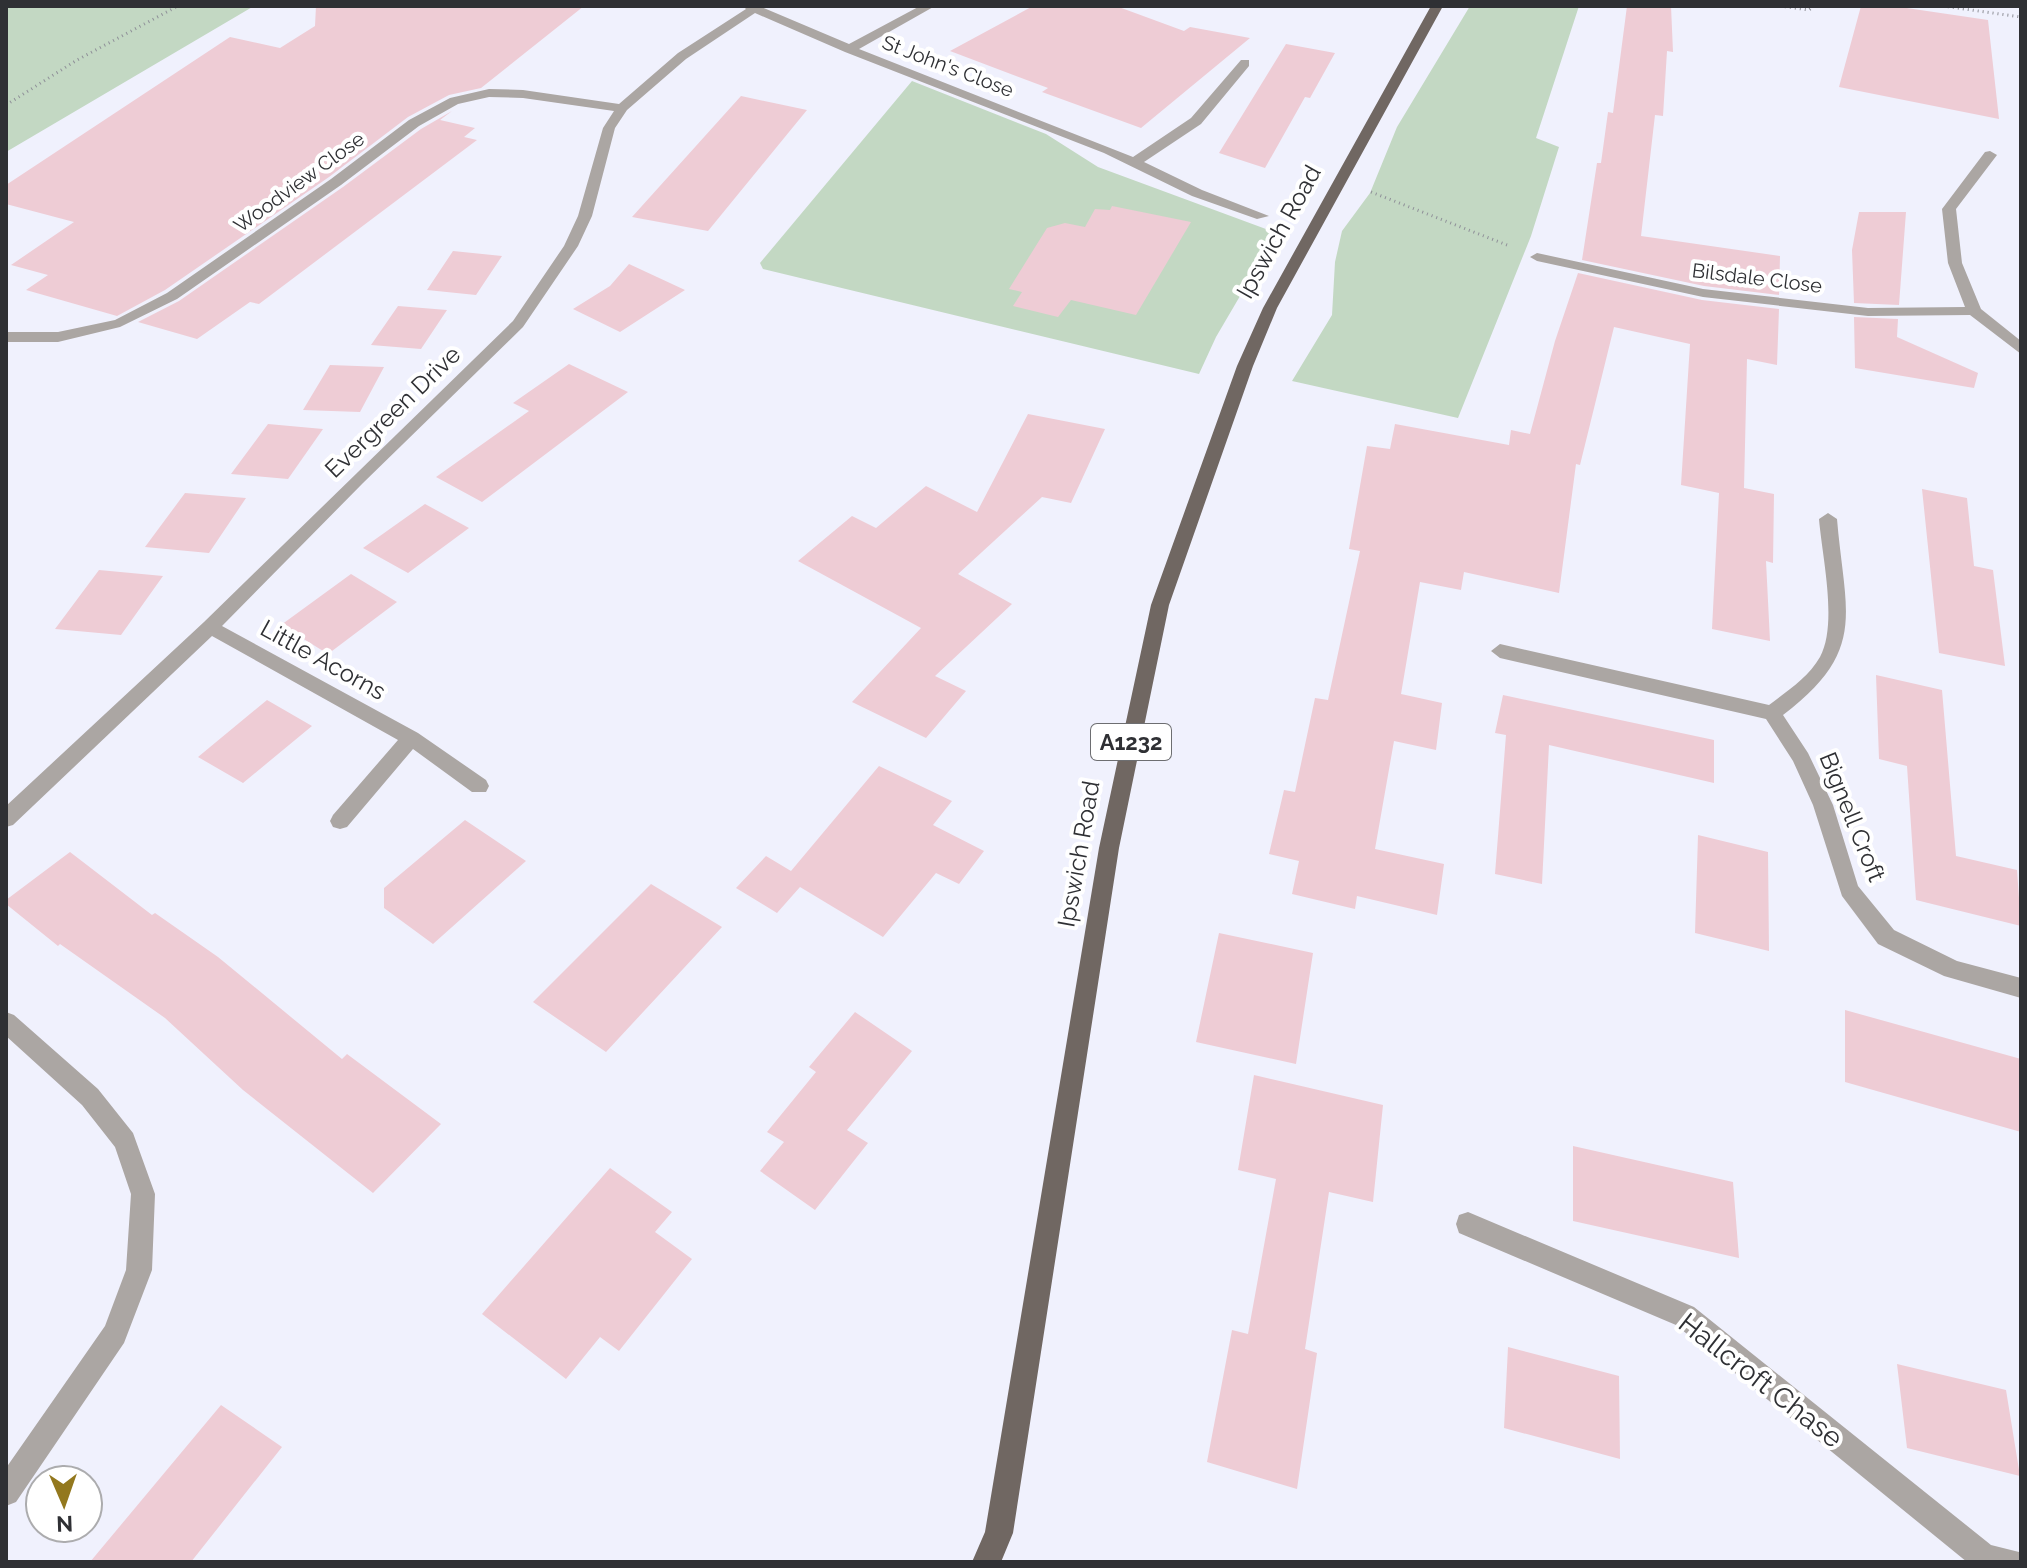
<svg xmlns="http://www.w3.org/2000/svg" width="2027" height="1568" viewBox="0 0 2027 1568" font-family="Raleway,sans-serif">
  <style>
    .green { fill: #c3d8c3 }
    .building { fill: #eeccd5 }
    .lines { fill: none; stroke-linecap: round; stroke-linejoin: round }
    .path { stroke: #8f9098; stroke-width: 3; stroke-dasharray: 1 4; stroke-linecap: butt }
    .minor { fill: #aba6a3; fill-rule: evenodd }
    .major { fill: #706762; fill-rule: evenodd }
    .labels { text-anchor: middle; stroke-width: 8; stroke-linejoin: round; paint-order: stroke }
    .far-street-label { font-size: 20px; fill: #2f3034; stroke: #fff }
    .shield { fill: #fff; stroke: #6d6e71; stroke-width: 2 }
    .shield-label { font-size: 22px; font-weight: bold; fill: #2f3034 }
    .street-label { font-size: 24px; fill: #2f3034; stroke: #fff }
    .near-street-label { font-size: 28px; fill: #2f3034; stroke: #fff }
  </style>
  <rect width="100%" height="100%" fill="#f0f1fd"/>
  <!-- green -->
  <path class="green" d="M6 6H254L6 152Z
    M1470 6H1579L1536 138 1559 147 1531 236 1458 418 1292 381 1332 315 1335 262 1342 231 1370 193 1397 127Z
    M912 81 1046 134 1098 167 1277 233 1216 337 1199 374 763 269 760 263Z"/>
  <!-- building -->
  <path class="building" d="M316 6H584L481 88 449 95 408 117 329 177 165 290 117 316 26 290 48 275 11 265 74 222 6 204V185L230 37 280 48 315 26Z
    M1033 6H1116L1184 31 1190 27 1250 38 1141 128 1042 92 1048 88 950 51Z
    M1627 6H1671L1673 52 1667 51 1663 116 1655 115 1641 236 1780 256 1779 295 1704 286 1582 260 1597 163H1601L1608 112 1613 113Z
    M1861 6H1893L1988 20 1999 119 1839 87Z
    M1286 44 1335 53 1310 98 1305 97 1265 168 1219 153Z
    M741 96 807 110 708 231 632 217Z
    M452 111 440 120 475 128 464 137 477 140 259 304 250 302 197 339 138 322 179 301 343 187 421 129Z
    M1112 206 1191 222 1136 315 1071 300 1058 317 1013 306 1022 292 1009 289 1047 228 1065 223 1085 227 1095 209 1110 210Z
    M1859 212H1906L1899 305 1854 303 1852 250Z
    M453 251 502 256 476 295 427 290Z
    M629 264 685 290 620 332 573 309 610 286Z
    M1578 273 1702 300 1779 309 1777 365 1747 359 1744 488 1774 494 1773 563 1766 561 1770 641 1712 629 1719 493 1681 485 1690 344 1614 327 1580 465 1576 464 1559 593 1464 572 1461 590 1420 582 1401 694 1442 703 1436 750 1394 741 1375 849 1444 864 1437 915 1357 896 1355 909 1292 894 1299 861 1269 854 1284 790 1295 792 1315 698 1328 700 1360 551 1349 549 1367 446 1390 449 1395 424 1509 445 1511 430 1530 434 1555 341Z
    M398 306 447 310 421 349 371 345Z
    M1854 317 1898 319 1897 337 1978 373 1974 388 1855 368Z
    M569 364 628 392 482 502 436 477 529 411 513 403Z
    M330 365 384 367 360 412 303 410Z
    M1028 414 1105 429 1071 503 1042 497 958 574 1012 604 935 676 966 691 926 738 852 702 921 628 798 561 852 516 876 528 926 486 977 512Z
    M268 424 323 429 288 479 231 474Z
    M1922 489 1967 498 1974 566 1993 570 2005 666 1939 653Z
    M185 493 246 498 209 553 145 547Z
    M425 504 469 528 408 573 363 548Z
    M99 570 163 576 121 635 55 629Z
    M351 574 397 602 328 654 281 625Z
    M1876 675 1942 690 1956 856 2017 870 2021 926 1916 900 1907 766 1879 759Z
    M1503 695 1714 740V783L1549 745 1542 884 1495 874 1506 735 1495 733Z
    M267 700 312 726 243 783 198 757Z
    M879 766 952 801 933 825 984 851 959 884 936 873 883 937 800 887 777 913 736 888 766 856 791 871Z
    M465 820 526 861 433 944 384 908V888Z
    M1698 835 1768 852 1769 951 1695 933Z
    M70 852 152 915 155 913 218 957 342 1059 347 1054 441 1124 373 1193 243 1090 165 1018 60 944 58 946 6 904V900Z
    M651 884 722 927 606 1052 533 1002Z
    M1219 933 1313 953 1296 1064 1196 1042Z
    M1845 1010 2021 1059V1132L1845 1082Z
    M855 1012 912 1051 847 1130 868 1143 815 1210 760 1171 784 1142 767 1132 816 1072 809 1067Z
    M1254 1075 1383 1105 1373 1202 1329 1192 1305 1349 1317 1353 1297 1489 1207 1462 1232 1330 1248 1334 1276 1179 1238 1170Z
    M1573 1146 1733 1182 1739 1258 1573 1221Z
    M610 1168 672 1212 655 1232 692 1259 619 1351 600 1337 566 1379 482 1314Z
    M1508 1347 1619 1376 1620 1459 1504 1428Z
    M1897 1364 2006 1390 2020 1476 1907 1448Z
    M221 1405 282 1447 191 1562H90Z"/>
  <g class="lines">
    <!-- path -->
    <path class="path" d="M1780 6 1809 10 1814 6
      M1943 6 2021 17
      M6 105 77 60 178 6
      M1371 192 1507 245"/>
    <!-- minor -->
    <path class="minor" d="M743 6H759L849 44 920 6H935L859 49 1133 157 1191 118 1241 60H1249V66L1201 124 1144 162 1202 190 1269 216 1257 219 1192 196 1104 153 845 52 755 13 686 59 627 110 615 128 592 216 578 246 523 327 363 483 222 626 418 733 486 780 489 786 486 792H472L413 749 347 827 340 829 333 827 330 821 333 815 398 740 212 636 13 825 6 827V806L204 622 513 321 564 246 578 216 603 128 614 111 523 98 489 97 458 104 419 126 341 185 177 299 120 327 58 342H6V332H58L115 320 167 293 331 179 409 120 450 98 489 89 523 90 619 104 678 53 746 9Z
      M1990 151 1997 155 1956 209 1962 263 1981 309 2021 341V354L1970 315 1868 316 1703 297 1537 261 1530 257 1537 253 1703 289 1868 308 1965 307 1948 263 1942 209 1985 152Z
      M1828 513 1837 519C1845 614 1868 650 1783 715L1808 753 1833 805 1858 886 1894 930 1957 961 2021 978V998L1944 976 1878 944 1842 896 1813 805 1793 761 1766 719 1500 658 1491 651 1500 644 1769 705C1787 691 1808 678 1820 657 1838 624 1822 556 1819 519Z
      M6 1012 14 1015 98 1089 133 1133 155 1194 152 1270 124 1343 16 1502 6 1506V1468L105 1326 126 1270 131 1194 115 1147 82 1105 6 1036Z
      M1468 1212 1694 1307 1991 1545 2019 1552 2021 1562H1967L1676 1325 1459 1233 1456 1224 1459 1215Z"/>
    <!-- major -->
    <path class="major" d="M1431 6H1443L1277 308 1253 366 1169 605 1119 848 1013 1533 1001 1562H972L985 1532 1099 848 1151 605 1237 366 1263 308Z"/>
  </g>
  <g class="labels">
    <!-- far-street labels -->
    <g class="far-street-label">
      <text transform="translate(948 66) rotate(21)" y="7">St John's Close</text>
      <text transform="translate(299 182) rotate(-36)" y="7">Woodview Close</text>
      <text transform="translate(1757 278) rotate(7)" y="7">Bilsdale Close</text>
    </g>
    <!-- shield labels -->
    <rect class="shield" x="1091" y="724" width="80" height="36" rx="6"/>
    <g class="shield-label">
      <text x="1131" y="750">A1232</text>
    </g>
    <!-- street labels -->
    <g class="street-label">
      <text transform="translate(1279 232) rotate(-61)" y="8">Ipswich Road</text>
      <text transform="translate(393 412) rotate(-44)" y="8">Evergreen Drive</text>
      <text transform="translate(323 660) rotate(29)" y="8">Little Acorns</text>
      <text transform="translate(1852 817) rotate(68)" y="8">Bignell Croft</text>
      <text transform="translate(1079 854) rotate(-80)" y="8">Ipswich Road</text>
    </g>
    <!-- near-street labels -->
    <g class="near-street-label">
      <text transform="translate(1761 1380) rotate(38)" y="10">Hallcroft Chase</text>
    </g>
  </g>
  <!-- border -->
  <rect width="2027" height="1568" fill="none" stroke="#2f3034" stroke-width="16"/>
  <!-- north arrow -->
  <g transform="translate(64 1504) rotate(178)"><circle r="38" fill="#ffffff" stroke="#acacae" stroke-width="2"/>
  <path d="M0-6L14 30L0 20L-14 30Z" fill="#93781e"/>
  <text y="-12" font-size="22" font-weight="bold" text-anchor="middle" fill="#2f3034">N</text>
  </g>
</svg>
